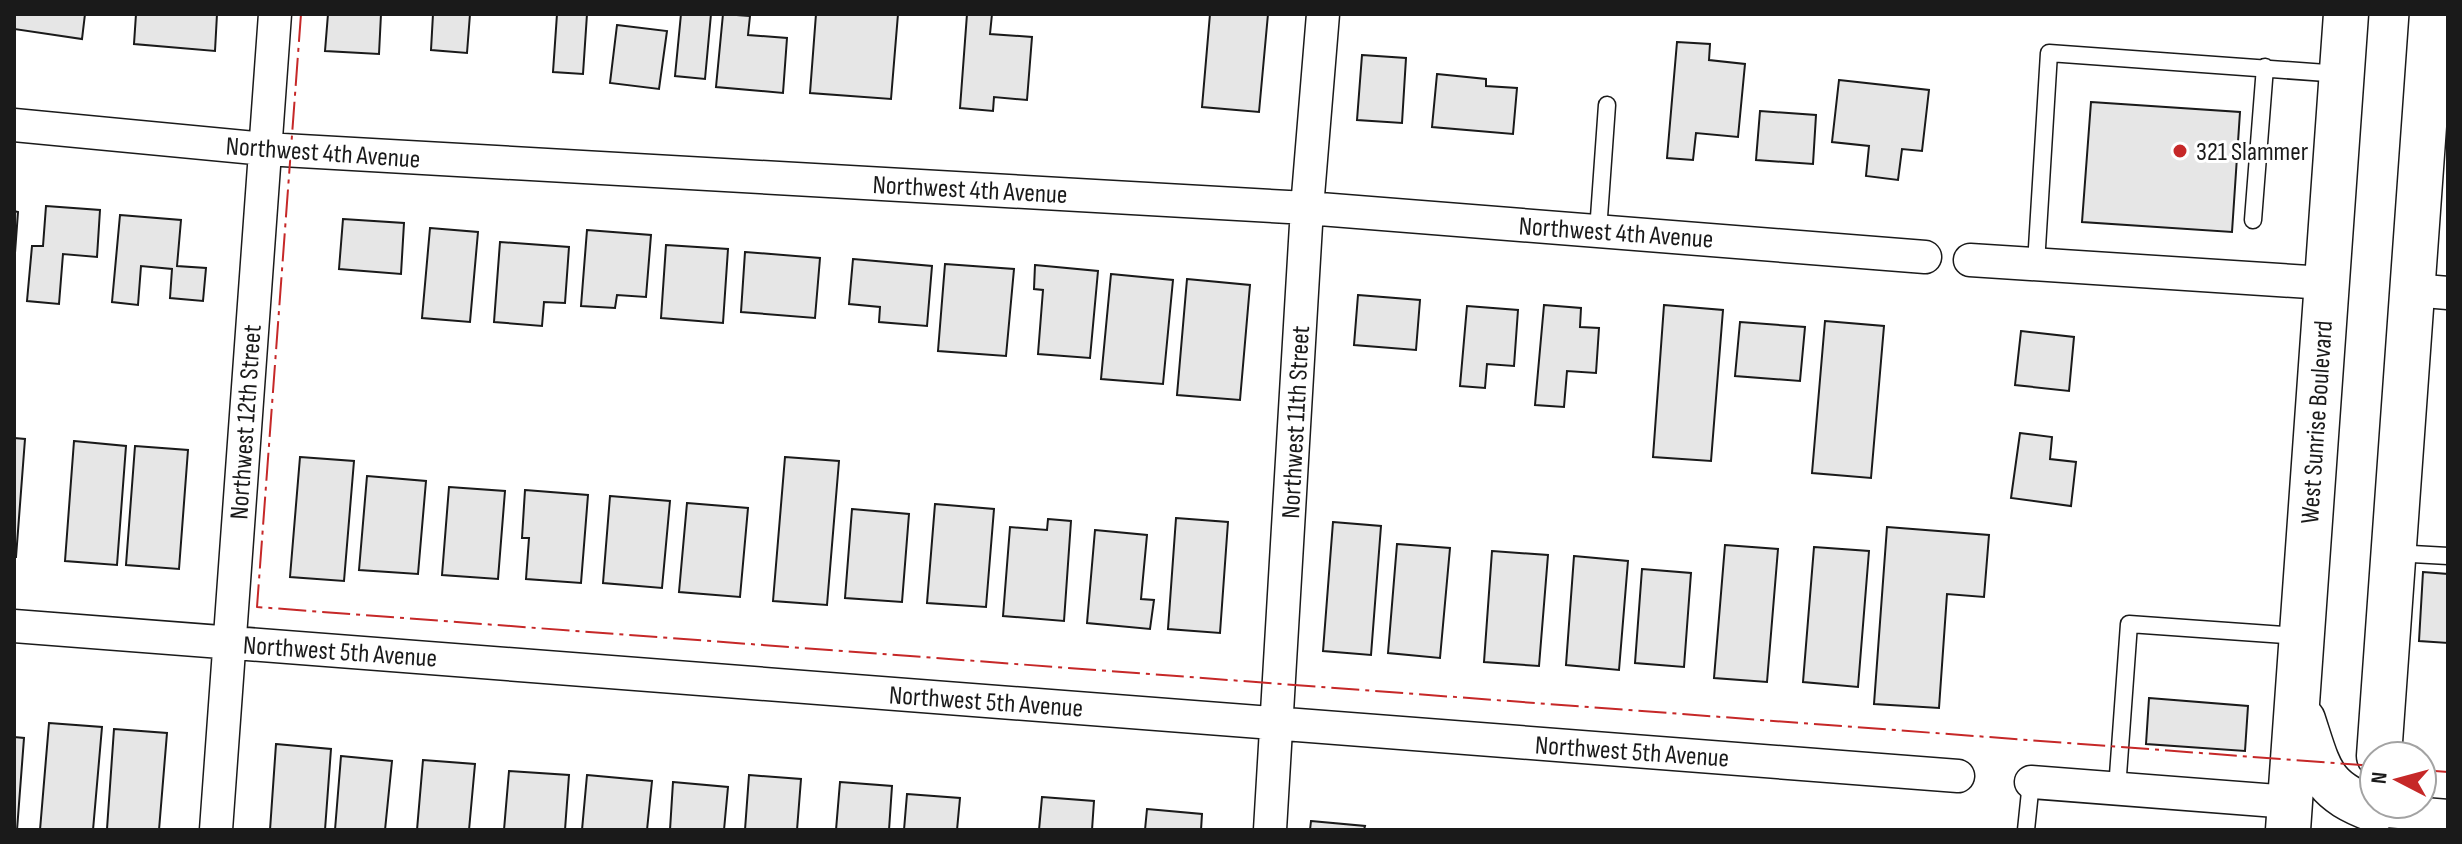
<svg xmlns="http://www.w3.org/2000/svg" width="2462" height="844" viewBox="0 0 2462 844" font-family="'Sofia Sans Condensed',sans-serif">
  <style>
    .building { fill: #e6e6e6; stroke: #1a1a1a; stroke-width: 2 }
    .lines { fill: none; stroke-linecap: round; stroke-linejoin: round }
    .service-casing { stroke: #1a1a1a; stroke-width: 19 }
    .minor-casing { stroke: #1a1a1a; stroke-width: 35 }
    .primary-casing { stroke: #1a1a1a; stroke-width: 47 }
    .service { stroke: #fff; stroke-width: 16 }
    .minor { stroke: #fff; stroke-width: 32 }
    .primary { stroke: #fff; stroke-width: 44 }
    .power { stroke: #c62828; stroke-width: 2; stroke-dasharray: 28 6 4 6; stroke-linecap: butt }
    .poi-dot { fill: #c62828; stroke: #fff; stroke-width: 3 }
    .labels { text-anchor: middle; stroke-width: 6; stroke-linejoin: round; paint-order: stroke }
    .poi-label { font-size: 26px; fill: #1a1a1a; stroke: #fff; text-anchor: start }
    .street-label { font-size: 26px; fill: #1a1a1a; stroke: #fff }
  </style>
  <rect width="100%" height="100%" fill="#fff"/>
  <!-- building -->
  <path class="building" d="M14 14H85L82 39 14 29Z
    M136 14H217L215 51 134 44Z
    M328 14H381L379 54 325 51Z
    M433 14H470L467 53 431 50Z
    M557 14H587L583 74 553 72Z
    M681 14H711L705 79 675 76Z
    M723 14 750 16 748 35 787 38 783 93 716 87Z
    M816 14H898L891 99 810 93Z
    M967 14H992L990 34 1032 37 1027 100 994 97 993 111 960 108Z
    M1210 14H1268L1259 112 1202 107Z
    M617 25 667 31 659 89 610 83Z
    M1677 42 1710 44 1709 60 1745 64 1738 137 1696 133 1693 160 1667 158Z
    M1362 55 1406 58 1402 123 1357 120Z
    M1437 74 1486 79V86L1517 88 1513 134 1432 127Z
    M1839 80 1929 90 1922 151 1902 149 1898 180 1866 176 1869 146 1832 142Z
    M2091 102 2240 112 2232 232 2082 222Z
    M1760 111 1816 115 1813 164 1756 160Z
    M46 206 100 210 97 257 63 254 59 304 27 301 32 246H43Z
    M14 211 18 212 15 253 14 252Z
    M120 215 181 220 177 266 206 268 203 301 170 298 172 269 141 266 138 305 112 302Z
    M343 219 404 223 401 274 339 269Z
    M430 228 478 232 470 322 422 318Z
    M587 230 651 235 646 297 617 295 615 308 581 306Z
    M500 242 569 247 565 303 544 302 542 326 494 322Z
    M666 245 728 249 723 323 661 318Z
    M745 252 820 258 815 318 741 312Z
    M853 259 932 266 927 326 879 322 880 307 849 304Z
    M945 264 1014 269 1006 356 938 351Z
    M1035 265 1098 271 1090 358 1038 354 1043 290 1034 289Z
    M1111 274 1173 280 1163 384 1101 379Z
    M1187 279 1250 285 1240 400 1177 395Z
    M1358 295 1420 300 1416 350 1354 345Z
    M1544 305 1581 308 1580 327 1599 328 1596 373 1567 371 1564 407 1535 405Z
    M1664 305 1723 310 1711 461 1653 457Z
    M1467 306 1518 310 1514 366 1487 364 1485 388 1460 386Z
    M1825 321 1884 326 1871 478 1812 473Z
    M1740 322 1805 327 1800 381 1735 376Z
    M2021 331 2074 337 2069 391 2015 385Z
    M2020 433 2052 437 2050 459 2076 462 2071 506 2011 498Z
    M14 438 25 439 16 557H14Z
    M74 441 126 446 117 565 65 561Z
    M135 446 188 450 179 569 126 565Z
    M300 457 354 461 344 581 290 577Z
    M785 457 839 461 827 605 773 601Z
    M367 476 426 481 418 574 359 570Z
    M449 487 505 491 498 579 442 575Z
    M525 490 588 495 581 583 526 579 529 538H522Z
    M610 496 670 501 662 588 603 583Z
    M687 503 748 508 740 597 679 592Z
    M935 504 994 509 986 607 927 603Z
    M852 509 909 514 902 602 845 598Z
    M1176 518 1228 522 1220 633 1168 629Z
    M1048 519 1071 521 1064 621 1003 616 1010 527 1047 530Z
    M1333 522 1381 526 1371 655 1323 651Z
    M1887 527 1989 535 1984 597 1947 594 1939 708 1874 704Z
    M1095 530 1147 535 1141 599 1154 600 1150 629 1087 623Z
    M1397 544 1450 548 1440 658 1388 653Z
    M1725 545 1778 549 1767 682 1714 678Z
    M1814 547 1869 551 1858 687 1803 682Z
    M1492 551 1548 555 1539 666 1484 662Z
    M1574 556 1628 561 1619 670 1566 665Z
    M1642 569 1691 573 1684 667 1635 663Z
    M2423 572 2448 574V643L2419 641Z
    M2149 698 2248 706 2245 751 2146 744Z
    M49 723 102 727 93 830H40Z
    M114 729 167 733 159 830 107 829Z
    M14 737 24 738 17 830H14Z
    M276 744 331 749 325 830H270Z
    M341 756 392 761 385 830H335Z
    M423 760 475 764 469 830H417Z
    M509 771 569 775 565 830H504Z
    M587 775 652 781 647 830H582Z
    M749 775 801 779 797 830H745Z
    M673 782 728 787 724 830H670Z
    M840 782 892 786 889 830H836Z
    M907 794 960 798 957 830H904Z
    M1042 797 1094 801 1092 830H1039Z
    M1147 809 1202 814 1201 830H1145Z
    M1311 821 1365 826 1364 830H1310Z"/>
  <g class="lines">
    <defs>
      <path id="service" d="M2253 220 2265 67
        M1598 231 1607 105
        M2036 264 2049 53 2340 74
        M2394 553 2448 556
        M2117 789 2129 624 2300 636
        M2026 830 2031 782"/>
      <path id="minor" d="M14 125 265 149 1307 208 1925 257
        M1970 260 2325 283
        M2412 290 2448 293
        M14 626 1958 776
        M2031 782 2290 802
        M2375 810 2448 816
        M216 830 275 14
        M1270 830 1307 208 1323 14"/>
      <path id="primary" d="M2303 720C2320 772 2321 790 2375 810
        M2379 756 2432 14
        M2288 830 2346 14"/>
    </defs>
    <!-- service casing -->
    <use href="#service" class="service-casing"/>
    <!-- minor casing -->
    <use href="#minor" class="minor-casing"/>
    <!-- primary casing -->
    <use href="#primary" class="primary-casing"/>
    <!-- service -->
    <use href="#service" class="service"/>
    <!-- minor -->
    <use href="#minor" class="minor"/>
    <!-- primary -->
    <use href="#primary" class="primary"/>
    <!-- power -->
    <path class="power" d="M301 14 257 607 2374 766
      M2422 770 2448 772"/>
  </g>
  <!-- markers -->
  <circle class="poi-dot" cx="2180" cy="151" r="8"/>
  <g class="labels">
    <!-- poi labels -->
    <g class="poi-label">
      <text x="2196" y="160">321 Slammer</text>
    </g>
    <!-- street labels -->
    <g class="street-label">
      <text transform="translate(323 152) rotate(4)" y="9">Northwest 4th Avenue</text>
      <text transform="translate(970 189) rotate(3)" y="9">Northwest 4th Avenue</text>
      <text transform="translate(1616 232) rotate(4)" y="9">Northwest 4th Avenue</text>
      <text transform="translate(245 422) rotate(-86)" y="9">Northwest 12th Street</text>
      <text transform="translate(1295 422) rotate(-87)" y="9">Northwest 11th Street</text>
      <text transform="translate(2316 422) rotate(-86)" y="9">West Sunrise Boulevard</text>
      <text transform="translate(340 651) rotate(4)" y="9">Northwest 5th Avenue</text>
      <text transform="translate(986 701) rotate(4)" y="9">Northwest 5th Avenue</text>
      <text transform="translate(1632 751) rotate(4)" y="9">Northwest 5th Avenue</text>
    </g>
  </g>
  <!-- border -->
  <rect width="2462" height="844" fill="none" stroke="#1a1a1a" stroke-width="32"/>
  <!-- north arrow -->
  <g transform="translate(2398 780) rotate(276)"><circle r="38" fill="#ffffff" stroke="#a3a3a3" stroke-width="2"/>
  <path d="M0-6L14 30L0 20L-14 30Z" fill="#c62828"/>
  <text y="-12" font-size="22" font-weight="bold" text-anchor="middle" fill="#1a1a1a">N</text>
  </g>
</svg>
